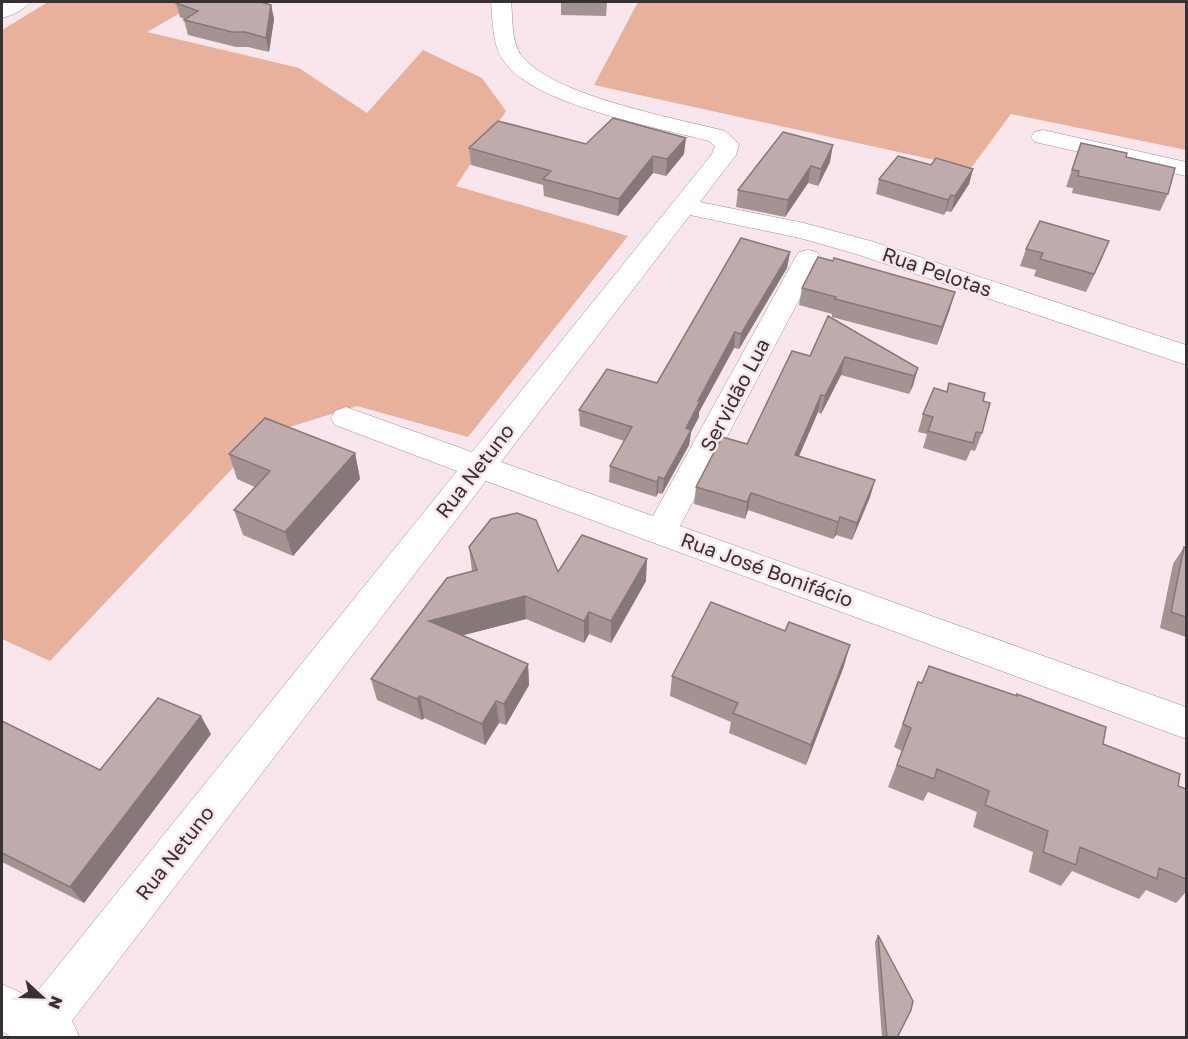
<svg xmlns="http://www.w3.org/2000/svg" width="1188" height="1039" viewBox="0 0 1188 1039" font-family="'Golos Text',sans-serif">
  <style>
    .green { fill: #e8b19c }
    .lines { fill: none; stroke-linecap: round; stroke-linejoin: round }
    .street-casing { stroke: #a08e94; stroke-width: 1 }
    .street { fill: #fff; fill-rule: evenodd }
    .wall { fill: #a49393 }
    .shaded-wall { fill: #867878 }
    .building { fill: #bfabab; stroke: #867878; stroke-width: 1.5 }
    .labels { text-anchor: middle; stroke-width: 5; stroke-linejoin: round; paint-order: stroke }
    .street-label { font-size: 20px; fill: #383133; stroke: #f9e6ec }
  </style>
  <rect width="100%" height="100%" fill="#f9e6ec"/>
  <!-- green -->
  <path class="green" d="M48 2H199L147 32 299 68 367 113 423 50 482 78 506 111 456 186 628 236 468 437 357 406 264 435 50 661 2 639V30Z
    M638 2H1186V150L1011 114 971 168 594 85Z"/>
  <g class="lines">
    <defs>
      <path id="street" d="M6 2H30C24 10 11 16 2 18V4Z
        M491 2H511C513 18 511 41 521 55 552 96 675 118 725 131L739 144 736 155 700 202 804 223 874 242 1186 345V365L856 254 800 238 690 215 501 462 653 516 795 258 799 252 808 250 817 252 821 258 680 526 1186 707V739L486 481 72 1021 80 1038H12L2 1031V984L32 998 457 471 335 425 331 418 335 411 346 407 357 411 472 452 712 154 715 146 709 141C657 127 532 105 503 60 492 43 493 22 491 2Z
        M1043 130 1186 162V176L1035 142 1031 137 1035 132Z"/>
    </defs>
    <!-- street casing -->
    <use href="#street" class="street-casing"/>
    <!-- street -->
    <use href="#street" class="street"/>
  </g>
  <!-- wall -->
  <path class="wall" d="M561 2H607L606 16 561 15Z
    M176 3 271 5 274 19 269 52 248 47H236L188 35 184 20H186L180 17Z
    M783 132 830 162 818 186 808 183 785 217 736 207 738 190Z
    M1081 143 1126 157 1168 194 1160 211 1072 193 1073 188 1066 187Z
    M586 144 684 154 666 176 653 173 618 216 544 196 543 185 471 165 469 148Z
    M931 165 973 169 969 184 951 212 946 211 944 215 876 194 879 179Z
    M1026 249 1102 258 1086 292 1034 276 1036 270 1020 266Z
    M790 252 787 268 739 349 734 348 699 412V417L691 432 689 445 662 494 658 493 656 497 609 482 610 466 624 441 580 426 579 410 657 383Z
    M802 288 950 309 937 345 832 317V314L799 305Z
    M828 316 918 368 909 394 841 375 821 414 818 412 799 456 875 480 870 497 852 540 836 535 833 539 748 510 745 519 694 504 696 487 747 444 810 356Z
    M983 401 982 433 975 451 971 450 966 461 923 448 927 434 918 432 923 414Z
    M355 453 360 479 293 556 243 535 234 510 255 487 237 479 229 454Z
    M469 547 558 572 646 581 611 643 589 634 584 643 526 619 463 635 528 664 529 685 506 725 499 723 485 745 424 718 422 720 377 700 371 679 472 571Z
    M1184 547 1186 548V637L1160 628 1173 564Z
    M844 666 806 765 729 733 731 722 670 696 672 676Z
    M918 682 1103 744 1178 786 1186 789V892L1176 903 1146 890 1139 899 1072 871 1061 886 1029 872 1033 852 973 827 977 812 928 792 923 801 888 787 902 751 894 747Z
    M2 721 100 770 211 734 84 903 2 862Z
    M878 935 897 1038H882L875 942Z"/>
  <!-- shaded-wall -->
  <path class="shaded-wall" d="M271 5 274 19 269 52 266 38Z
    M686 138 684 154 666 176 667 159Z
    M833 145 830 162 818 186 821 169Z
    M653 156V173L618 216 619 199Z
    M811 166 808 183 785 217 788 200Z
    M973 169 969 184 951 212 955 196Z
    M951 195 946 211 944 215 948 200Z
    M1109 241 1102 258 1086 292 1094 274Z
    M790 252 787 268 739 349 741 334Z
    M955 292 950 309 937 345 942 327Z
    M735 332 734 348 699 412V417L691 432 689 445 662 494 664 479 698 401Z
    M845 357 841 375 821 414 825 396Z
    M918 368 913 386 909 394 914 376Z
    M821 395 818 412 792 472 795 455Z
    M355 453 360 479 293 556 285 532Z
    M659 477 658 493 656 497 657 482Z
    M875 480 870 497 852 540 857 523Z
    M751 493 748 510 745 519 747 502Z
    M840 517 836 535 833 539 838 522Z
    M647 559 646 581 611 643V621Z
    M525 596 526 619 433 643 429 621Z
    M589 612V634L584 643V621Z
    M850 645 844 666 806 765 811 745Z
    M528 664 529 685 506 725 504 704Z
    M420 696 424 718 422 720 417 699Z
    M496 701 499 723 485 745 482 724Z
    M201 716 211 734 84 903 70 887Z"/>
  <!-- building -->
  <path class="building" d="M179 2H261L271 5 266 38 245 32H232L184 20 198 11 176 3Z
    M613 118 686 138 667 159 653 156 619 199 543 179 551 171 469 148 498 121 586 144Z
    M783 132 833 145 821 169 811 166 788 200 738 190Z
    M1081 143 1127 153 1126 157 1175 168 1168 194 1078 176 1079 171 1072 170Z
    M898 156 931 165 936 158 973 169 955 196 951 195 948 200 879 179Z
    M1040 221 1109 241 1094 274 1040 259 1043 253 1026 249Z
    M741 238 790 252 741 334 735 332 698 401H700L686 428 691 430 664 479 659 477 657 482 610 466 632 427 579 410 607 369 657 383Z
    M818 257 833 261 834 258 955 292 942 327 835 299 836 297 802 288Z
    M828 316 918 368 914 376 845 357 825 396 821 395 795 455 875 480 857 523 840 517 838 522 751 493 747 502 696 487 722 437 747 444 792 351 810 356Z
    M949 383 985 393 983 401 990 403 982 433 976 432 973 443 928 431 933 417 923 414 934 388 947 392Z
    M265 418 355 453 285 532 234 510 270 471 229 454Z
    M517 513 536 520 558 572 582 535 647 559 611 621 589 612 584 621 525 596 429 621 528 664 504 704 496 701 482 724 420 696 417 699 371 679 447 578 477 570 469 547 491 519Z
    M1184 547 1186 548V617L1171 612Z
    M711 602 785 631 789 622 850 645 811 745 733 713 738 703 672 676Z
    M929 666 1017 696V694L1106 727 1103 744 1180 774 1178 786 1186 789V879L1159 868 1157 879 1080 847 1076 865 1043 852 1048 831 985 805 989 791 937 769 934 779 897 765 911 728 903 724 918 682 922 683Z
    M158 698 201 716 70 887 2 853V721L100 770Z
    M878 935 913 1001 911 1010 897 1038H887Z"/>
  <g class="labels">
    <!-- street labels -->
    <g class="street-label">
      <text transform="translate(937 272) rotate(19)" y="7">Rua Pelotas</text>
      <text transform="translate(735 395) rotate(-62)" y="7">Servidão Lua</text>
      <text transform="translate(475 471) rotate(-52)" y="7">Rua Netuno</text>
      <text transform="translate(767 570) rotate(20)" y="7">Rua José Bonifácio</text>
      <text transform="translate(175 853) rotate(-52)" y="7">Rua Netuno</text>
    </g>
  </g>
  <!-- border -->
  <rect width="1188" height="1039" fill="none" stroke="#383133" stroke-width="6"/>
  <!-- north arrow -->
  <g transform="translate(42 997) rotate(112)" stroke="#f9e6ec" stroke-width="4.5" paint-order="stroke">
  <path d="M0-4.5L10 22L0 15L-10 22Z" fill="#383133"/>
  <text y="-9" font-size="16" font-weight="bold" text-anchor="middle" fill="#383133">N</text>
  </g>
</svg>
